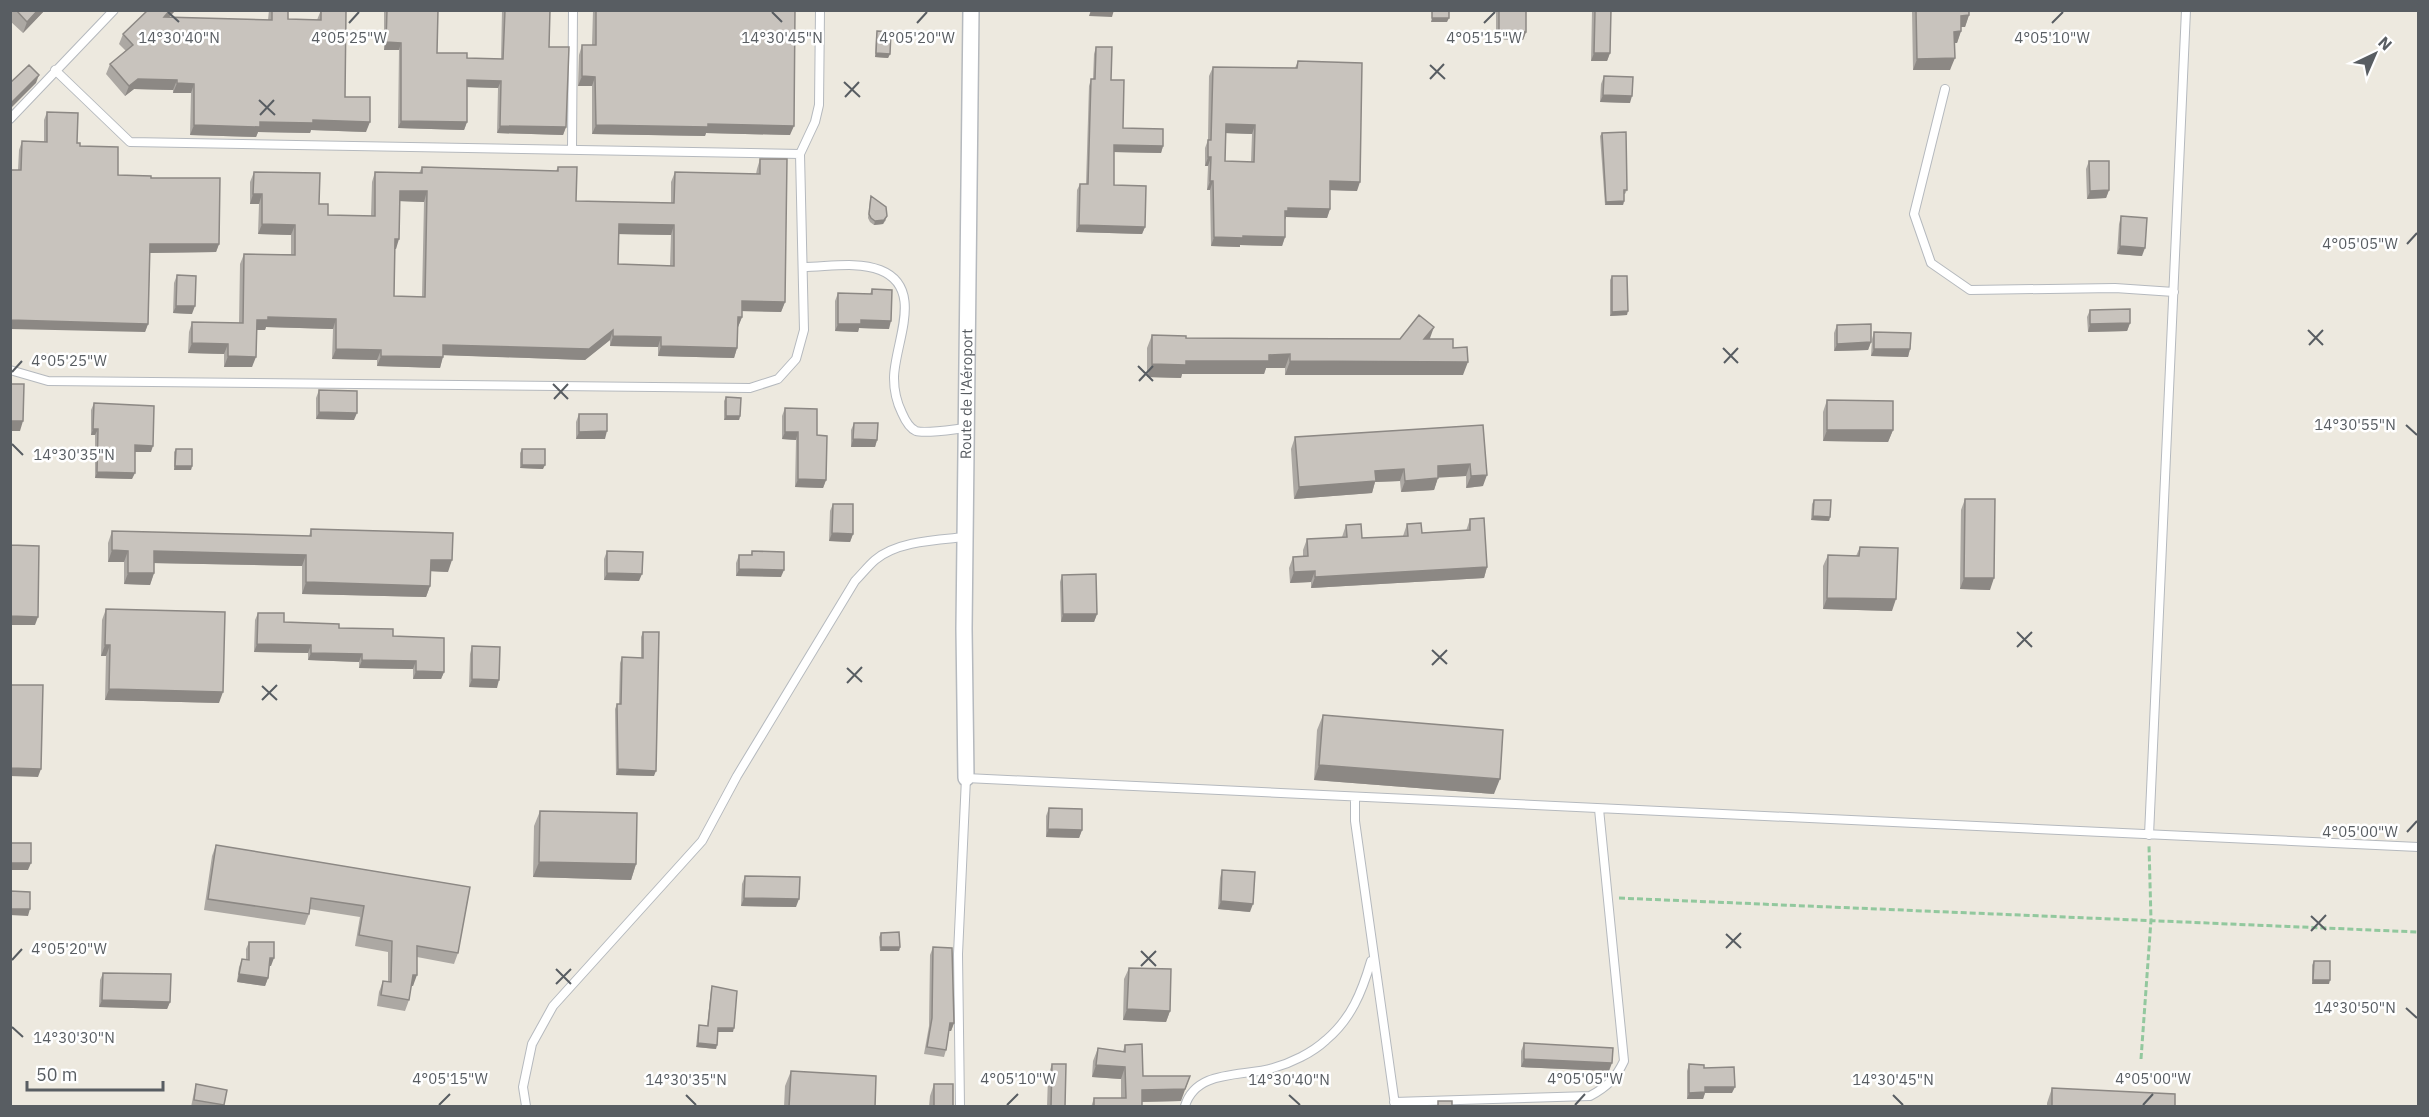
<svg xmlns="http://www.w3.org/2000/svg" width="2429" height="1117" viewBox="0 0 2429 1117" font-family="'IBM Plex Sans',sans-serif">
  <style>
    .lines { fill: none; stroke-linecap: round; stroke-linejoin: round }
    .lane-casing { stroke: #b5b9be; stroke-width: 10 }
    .street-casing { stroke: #b5b9be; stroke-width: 18 }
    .path { stroke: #92c89e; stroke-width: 3; stroke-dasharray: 6 3; stroke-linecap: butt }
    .lane { stroke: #fff; stroke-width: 8 }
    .street { stroke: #fff; stroke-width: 15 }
    .wall { fill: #aca8a3; fill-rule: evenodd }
    .shaded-wall { fill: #8c8884 }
    .building { fill: #c8c3bd; stroke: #8c8884; stroke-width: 1.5; fill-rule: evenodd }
    .ticks { fill: none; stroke: #585d62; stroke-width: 2 }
    .labels { text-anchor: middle; stroke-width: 5; stroke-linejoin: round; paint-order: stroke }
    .street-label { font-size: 15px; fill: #585d62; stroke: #fff }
    .ticks-label { font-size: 15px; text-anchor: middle; fill: #585d62; stroke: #fff; stroke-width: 5; stroke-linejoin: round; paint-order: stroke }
  </style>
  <rect width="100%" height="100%" fill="#ede9df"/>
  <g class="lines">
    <defs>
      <path id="lane" d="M55 70 130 142 800 154
        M1945 89 1914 214 1931 263 1970 290 2115 288 2174 292
        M10 119 114 10
        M572 149 573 10
        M803 267C827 267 858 261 880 270 926 288 894 344 894 378 894 389 897 403 902 413 905 420 909 428 916 431 926 434 955 429 966 428
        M10 370 48 381 750 388 778 379 796 359 804 330 800 154 815 122 819 105 820 10
        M1355 797V821L1395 1105
        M2149 835 2186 10
        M1394 1102 1590 1096C1607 1087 1616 1078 1624 1061L1599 809
        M526 1106 523 1087 532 1044 553 1006 702 841 737 776 855 581C862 574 868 566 875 560 897 541 937 540 965 537
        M960 1106 958 954 966 778 2418 847
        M1185 1106C1196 1069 1243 1077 1273 1068 1291 1063 1312 1053 1326 1040 1351 1019 1362 992 1371 961"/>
      <g id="street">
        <path id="s1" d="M966 778 964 629 971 10"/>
      </g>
    </defs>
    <!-- lane casing -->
    <use href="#lane" class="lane-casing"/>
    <!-- street casing -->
    <use href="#street" class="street-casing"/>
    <!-- path -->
    <path class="path" d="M1619 898 2418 932
      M2141 1059 2151 920 2149 846"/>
    <!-- lane -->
    <use href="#lane" class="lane"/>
    <!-- street -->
    <use href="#street" class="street"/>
  </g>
  <!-- wall -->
  <path class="wall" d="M10 10H45L23 33 10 21Z
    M269 10H288V19L317 20 321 10 345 97 366 132 311 130 310 133 258 132 256 137 190 135 191 93H173V90L134 89 125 96 106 74 110 64 126 51 119 44 123 34 170 17 268 20Z
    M384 10H438L437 53 467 58 501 59 502 10H550L549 47 566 127 563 135 497 133 498 88 467 87V122L464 130 398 128 399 50H384Z
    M593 10H795L790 135 706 133 705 136 592 134V86H578L579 55 582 45H592Z
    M1496 10H1526V32L1523 40 1496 39Z
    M1592 10H1611L1610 53 1607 61H1591Z
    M1912 10H1969V15L1965 27H1961V31L1957 43H1954L1950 70H1913Z
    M877 31 890 54 888 58 875 57 876 35Z
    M1096 47 1111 80 1123 128 1163 146 1161 153 1114 152V185L1145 227 1142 234 1076 232 1077 190 1080 184H1086L1089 86 1091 79H1093L1094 54Z
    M1298 61 1357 191 1330 190V209L1327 218 1286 217 1285 219V237L1282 246 1240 245V247L1211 246 1210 190H1207L1208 166H1205V148L1208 140 1209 76 1213 67 1295 68ZM1226 133 1252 134 1251 162 1225 161Z
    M1604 76 1630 103 1600 102 1601 84Z
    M47 112 80 146 118 175 151 178 219 244 216 252 150 253 148 324 145 332 18 170 19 150 22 141 44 142V120Z
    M1602 133 1627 190 1625 194H1624V201L1623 205H1605L1600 136Z
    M760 159 785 302 781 312 742 311V317L738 327 737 348 734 358 658 356V347L610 346V340L585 360 443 355 440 368 377 366V360L332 359 333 329 266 327 265 330H257L252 367H224V354L188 353 189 332 192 322 239 323 240 264 244 254H291V235L258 234 259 204H250V182L254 172 319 204 328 215 371 216 372 182 375 172 419 173 422 167 556 171 558 167 576 201 671 203V182L675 172 756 174 757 169ZM400 201 424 202 422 297 394 296 395 249H396ZM619 234 671 235 670 266 618 264Z
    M2089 161 2109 190 2106 198 2087 199 2086 169Z
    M871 196 886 220 883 224 874 225 870 222 868 218 870 200Z
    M2121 216 2142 256 2117 254 2119 224Z
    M177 275 192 314 173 313 174 283Z
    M1612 276 1627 315 1610 316V280Z
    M872 289 889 329 859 328 858 332 835 331V301L838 293 870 294Z
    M2090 310 2130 323 2127 331 2088 332 2087 317Z
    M1837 325 1871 342 1868 350 1834 351V333Z
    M1874 332 1910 349 1908 357 1871 356 1872 339Z
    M1152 335 1186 338 1429 339 1453 348 1463 375H1285V368H1266L1264 374H1182L1181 378 1147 377V348Z
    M319 390 354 420 316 419V398Z
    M726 397 740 416 739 420H724V401Z
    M1827 400 1893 430 1888 442 1823 441V412Z
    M94 403 151 452H135L132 479 95 478V435H91V410Z
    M785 408 817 435 826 480 823 488 795 487 796 440 782 439V416Z
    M579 414 605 439H576V422Z
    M854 423 877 440 875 447H851V430Z
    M1483 425V486L1466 488V476L1438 477 1434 490 1401 492 1400 481 1375 482 1372 493 1294 499 1291 449 1295 437Z
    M176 449 192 466 191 470H174V452Z
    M522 449 543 469 520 468V453Z
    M1965 499 1990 590 1960 589 1961 510Z
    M1814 500 1830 517 1829 521 1811 520 1812 504Z
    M833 504 853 534 850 542 829 541 830 511Z
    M1470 519 1487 567 1484 578 1311 588V582L1290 583 1289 568 1293 557 1303 556V550L1307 539 1342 537 1346 525 1362 538 1403 536 1407 524 1422 533 1466 531Z
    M311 529 448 572 430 571V586L426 597 302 594V566L154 563V573L150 585 124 584V562H108V543L112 531 309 536Z
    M1860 547 1892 611 1823 609V566L1828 555 1856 556Z
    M607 551 639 581 604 580V559Z
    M752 551 781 577 736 576V563L739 555H751Z
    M1062 575 1097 614 1094 622H1061L1060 582Z
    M106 609 219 703 105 700 106 656H101L102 620Z
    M258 613 284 622 339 628 393 636 444 672 441 679H413V669L359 668V662L308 660V653L254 652 255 620Z
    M643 632 654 776 616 775 615 709 617 704H619L620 663 622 657 641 658V637Z
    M472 646 497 688 469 687 470 654Z
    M1323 715 1494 794 1314 780 1317 730Z
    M1049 808 1082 830 1079 838 1046 837V816Z
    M540 811 636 864 631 880 533 877 534 826Z
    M216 845 470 887 458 953 454 964 417 957 413 986H411L409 1000 405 1011 377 1006 379 992 383 981H388V952L355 946 360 917 309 909V914L305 925 204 910 212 856Z
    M1222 870 1250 912 1218 909 1220 878Z
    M745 876 796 907 741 906 742 884Z
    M881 933 900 947 899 951H880L879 937Z
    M249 942 271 966H269L268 978 265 986 237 982 239 967 242 959 246 960V949Z
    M933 947 954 1023 951 1031H949L946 1050 944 1057 924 1054 929 1026 930 955Z
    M2314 961 2329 984H2312V965Z
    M1129 968 1170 1011 1166 1022 1123 1020 1124 979Z
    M103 973 170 1002 167 1009 99 1007 100 980Z
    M712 986 733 1032H718L716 1049 696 1047 698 1029 699 1025 707 1026 711 990Z
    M1524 1043 1609 1071 1521 1067V1051Z
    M1125 1045 1143 1076 1181 1101 1142 1102V1107H1091L1094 1098H1121V1079L1092 1077 1093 1061 1098 1048 1123 1051Z
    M1052 1064 1065 1107H1047L1048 1076Z
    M1689 1064 1704 1068 1732 1093H1705L1703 1099H1687V1071Z
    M791 1071 875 1107H784L785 1086Z
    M196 1084 227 1090 224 1107H191L194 1092Z
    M934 1084 953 1107H929L930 1096Z
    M2052 1088 2175 1107H2047V1103Z"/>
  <!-- shaded-wall -->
  <path class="shaded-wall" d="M38 10H45L23 33 27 22Z
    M170 10H176L160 27 164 17Z
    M1091 10H1114L1112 17 1089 16Z
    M1969 15 1965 27H1957L1961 16Z
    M1432 18H1449L1447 22H1431Z
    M1499 31 1526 32 1523 40 1496 39Z
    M1961 31 1957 43H1950L1954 32Z
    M386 42 401 43 399 50H384Z
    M876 53 890 54 888 58 875 57Z
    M1594 53H1610L1607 61H1591Z
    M1955 58 1950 70H1913L1917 59Z
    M39 75 36 83 10 109V104Z
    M582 76 595 77 592 86H578Z
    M138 79 177 80 173 90 134 89 125 96 129 86Z
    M467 80 501 81 498 88 464 87Z
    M177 83 194 84 191 93H173Z
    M1603 95 1632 96 1630 103 1600 102Z
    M313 120 370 122 366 132 311 130 310 133 258 132 256 137 190 135 194 125Z
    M401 121 467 122 464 130 398 128Z
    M708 124 794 126 790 135 706 133 705 136 592 134 596 125Z
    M1226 124 1255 125 1252 134 1223 133Z
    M500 126 566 127 563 135 497 133Z
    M1114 145 1163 146 1161 153 1112 152Z
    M1208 157H1211L1208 166H1205Z
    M1210 181H1213L1210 190H1207Z
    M1330 181 1360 182 1357 191 1327 190Z
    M2109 190 2106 198 2087 199 2090 191Z
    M400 191H427L424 202 397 201Z
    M253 194H262L259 204H250Z
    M1624 201 1623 205H1605L1606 202Z
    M1288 208 1330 209 1327 218 1286 217 1285 220V211Z
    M887 216 883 224 874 225 875 221Z
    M262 224 295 225 291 235 258 234Z
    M619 224 674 225 671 235 615 234Z
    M1079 225 1145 227 1142 234 1076 232Z
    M1243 236 1285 237 1282 246 1240 245V247L1211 246 1214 237Z
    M395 239H399L396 249H391Z
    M150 244H219L216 252 147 253Z
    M2120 246 2145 248 2142 256 2117 254Z
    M742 301 785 302 781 312 738 311Z
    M176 306H195L192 314 173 313Z
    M1628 311 1627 315 1610 316 1612 312Z
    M268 317 336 319 333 329 266 327 265 330H253L257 320Z
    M738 317H742L738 327H734Z
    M10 320 148 324 145 332 10 329Z
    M861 320 891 321 889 329 859 328 858 332 835 331 838 324Z
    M2130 323 2127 331 2088 332 2090 324Z
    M1434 327 1429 341 1424 339Z
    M613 330 610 340 585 360 440 355 443 345Z
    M613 336 661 337 658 347 610 346Z
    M1871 342 1868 350 1834 351 1837 344Z
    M192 343 228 344 224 354 188 353Z
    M661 346 737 348 734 358 658 356Z
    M336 349 381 350 377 360 332 359Z
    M1874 349H1910L1908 357 1871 356Z
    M1290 354 1285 368H1266L1264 374H1182L1181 378 1147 377 1152 364 1186 361Z
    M228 356 256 357 252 367H224Z
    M381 356 443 357 440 368 377 366Z
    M1290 361 1468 362 1463 375H1285Z
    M319 412 357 413 354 420 316 419Z
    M726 416H740L739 420H724Z
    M10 421H23L20 431H10Z
    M93 429H98L95 435H91Z
    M1827 430H1893L1888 442 1823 441Z
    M607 431 605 439H576L579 432Z
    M785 432H798L796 440 782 439Z
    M853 439 877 440 875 447H851Z
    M135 445 153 446 151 452H133Z
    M1470 464 1466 476 1433 478 1438 466Z
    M522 465H545L543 469 520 468Z
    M175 466H192L191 470H174Z
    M1404 469 1400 481 1375 482 1372 493 1294 499 1299 487 1375 471Z
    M97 472 135 473 132 479 95 478Z
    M1487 475 1483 486 1466 488 1471 476Z
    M1438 478 1434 490 1401 492 1405 481Z
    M798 479 826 480 823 488 795 487Z
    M1813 516 1830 517 1829 521 1811 520Z
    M832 533 853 534 850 542 829 541Z
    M112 550 128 551 124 562H108Z
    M154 551 306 555 302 566 150 563Z
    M431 560H452L448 572 427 571Z
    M1487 567 1484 578 1311 588 1315 577Z
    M739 569 784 570 781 577 736 576Z
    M1315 571 1311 582 1290 583 1294 572Z
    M128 573H154L150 585 124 584Z
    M607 573 642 574 639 581 604 580Z
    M1964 578H1994L1990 590 1960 589Z
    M306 582 430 586 426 597 302 594Z
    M1827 598 1896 599 1892 611 1823 609Z
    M1063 614H1097L1094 622H1061Z
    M10 616 38 617 35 625H10Z
    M257 644 311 645 308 653 254 652Z
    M105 645H110L106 656H101Z
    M311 653 362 654 359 662 308 660Z
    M362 660 416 661 413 669 359 668Z
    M416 671 444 672 441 679H413Z
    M472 679 499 680 497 688 469 687Z
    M109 689 223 692 219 703 105 700Z
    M1319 765 1500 779 1494 794 1314 780Z
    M10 768 41 769 38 777 10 776Z
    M618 769 656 771 654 776 616 775Z
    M1048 829 1082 830 1079 838 1046 837Z
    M539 862 636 864 631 880 533 877Z
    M10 863H31L28 870H10Z
    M744 898 799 899 796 907 741 906Z
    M1221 901 1253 904 1250 912 1218 909Z
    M10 909H30L28 916 10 915Z
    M881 947H900L899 951H880Z
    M270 958H274L271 966H267Z
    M239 974 268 978 265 986 237 982Z
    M413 975H417L413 986H409Z
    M2313 980H2330L2329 984H2312Z
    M102 1000 170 1002 167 1009 99 1007Z
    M1127 1009 1170 1011 1166 1022 1123 1020Z
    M950 1023H954L951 1031H948Z
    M718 1028H734L733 1032H717Z
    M698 1043 717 1045 716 1049 696 1047Z
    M1524 1059 1612 1063 1609 1071 1521 1067Z
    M1096 1065 1125 1067 1121 1079 1092 1077Z
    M1190 1076 1181 1101 1137 1102 1142 1090Z
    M1705 1087H1735L1732 1093H1705L1703 1099H1687L1689 1093Z"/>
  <!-- building -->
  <path class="building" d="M16 10H38L27 22Z
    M148 10H170L164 17 272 20V10H288V19L321 20V10L346 11 345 97H370V122L313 120V123L260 122V127L194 125V84L177 83V80L138 79 129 86 110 64 133 45 123 34Z
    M387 10H438L437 53H467V58L503 59 505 10H550L549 47H569L566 127 500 126 501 81 467 80V122L401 121V43L386 42Z
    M596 10H795L794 126 708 124V127L596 125 595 77 582 76V45H596Z
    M1432 10H1449V18H1432Z
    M1499 10H1526V32L1499 31Z
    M1595 10H1611L1610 53H1594Z
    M1916 10H1969V15L1961 16V31L1954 32 1955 58 1917 59Z
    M877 31 891 32 890 54 876 53Z
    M1096 47H1112L1111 80H1124L1123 128 1163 129V146L1114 145V185L1146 186 1145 227 1079 225 1080 184H1088L1091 79H1095Z
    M1298 61 1362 63 1360 182 1330 181V209L1288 208V211H1285V237L1243 236V238L1214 237 1213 181H1210L1211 157H1208V140H1211L1213 67 1297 68ZM1226 124 1255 125 1254 162 1225 161Z
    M29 65 39 75 10 104V83Z
    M1604 76 1633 77 1632 96 1603 95Z
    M47 112 78 113 77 143H80V146L118 147V175L151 176V178H220L219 244H150L148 324 10 320V170H21L22 141 47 142Z
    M1626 132 1627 190H1624V201L1606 202 1602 133Z
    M760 159H787L785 302 742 301V317H738L737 348 661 346V337L613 336V330L589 349 443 345V357L381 356V350L336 349V319L268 317V320H257L256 357 228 356V344L192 343V322L243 323 244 254 295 255V225L262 224V194H253L254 172 320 173 319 204H328V215L375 216V172L422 173V167L558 171V167H577L576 201 674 203 675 172 760 174ZM400 191H427L425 297 394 296 395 239H399ZM619 224 674 225V266L618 264Z
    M2089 161H2109V190L2090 191Z
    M871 196 886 207 887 216 884 220 875 221 871 218 869 214Z
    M2121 216 2147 218 2145 248 2120 246Z
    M177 275 196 276 195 306H176Z
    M1612 276H1627L1628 311 1612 312Z
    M872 289 892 290 891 321 861 320V324H838V293L872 294Z
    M2130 309V323L2090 324V310Z
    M1419 315 1434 327 1424 339H1453V348L1467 347 1468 362 1290 361V354L1269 355V361H1186V365L1152 364V335L1186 336V338L1400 339Z
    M1871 324V342L1837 344V325Z
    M1874 332 1911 333 1910 349H1874Z
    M10 384H24L23 421H10Z
    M319 390 357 391V413L319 412Z
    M726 397 741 398 740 416H726Z
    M1827 400 1893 401V430H1827Z
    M94 403 154 406 153 446 135 445V473L97 472 98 429H93Z
    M785 408 817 409V435L827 436 826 480 798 479V432H785Z
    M579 414H607V431L579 432Z
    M854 423H878L877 440 853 439Z
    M1483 425 1487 475 1471 476 1470 464 1438 466V478L1405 481 1404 469 1375 471 1376 481 1299 487 1295 437Z
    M176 449H192V466H175Z
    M522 449H545V465H522Z
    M1965 499H1995L1994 578H1964Z
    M1814 500H1831L1830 517 1813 516Z
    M833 504H853V534L832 533Z
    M1484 518 1487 567 1315 577V571L1294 572 1293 557 1308 556 1307 539 1347 537 1346 525 1361 524 1362 538 1408 536 1407 524 1421 523 1422 533 1470 530V519Z
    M311 529 453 533 452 560H431L430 586 306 582V555L154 551V573H128V551L112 550V531L311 536Z
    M10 535H11V545L39 546 38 617 10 616Z
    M1860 547 1898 548 1896 599 1827 598 1828 555 1859 556Z
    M607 551 643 552 642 574 607 573Z
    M752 551 784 552V570L739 569V555H752Z
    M1096 574 1097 614H1063L1062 575Z
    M106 609 225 612 223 692 109 689 110 645H105Z
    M258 613H284V622L339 624V628L393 629V636L444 638V672L416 671V661L362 660V654L311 653V645L257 644Z
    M643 632H659L656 771 618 769 617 704H621L622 657 643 658Z
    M472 646 500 647 499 680 472 679Z
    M10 685H43L41 769 10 768Z
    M1323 715 1503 730 1500 779 1319 765Z
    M1049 808 1082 809V830L1048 829Z
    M540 811 637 813 636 864 539 862Z
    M10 843H31V863H10Z
    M216 845 470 887 458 953 417 946V975H413L409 1000 381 995 383 981 391 982 392 941 359 935 364 906 311 898 309 914 208 899Z
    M1222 870 1255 872 1253 904 1221 901Z
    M745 876 800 877 799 899 744 898Z
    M10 891 30 892V909H10Z
    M899 932 900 947H881V933Z
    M249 942H274V958H270L268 978 239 974 242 959 249 960Z
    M933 947 952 948 954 1023H950L946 1050 927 1047 932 1018Z
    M2314 961H2330V980H2313Z
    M1129 968 1171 969 1170 1011 1127 1009Z
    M103 973 171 974 170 1002 102 1000Z
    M712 986 737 991 734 1028H718L717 1045 698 1043 699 1025 708 1026Z
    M1524 1043 1613 1048 1612 1063 1524 1059Z
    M1142 1044 1143 1076H1190L1185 1089 1142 1090V1107H1094V1098H1126L1125 1067 1096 1065 1098 1048 1125 1052V1045Z
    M1052 1064H1066L1065 1107H1051Z
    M1689 1064 1704 1065V1068L1734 1067 1735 1087H1705V1092L1689 1093Z
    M791 1071 876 1076 875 1107H789Z
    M196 1084 227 1090 224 1105 194 1100Z
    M934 1084H953V1107H934Z
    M2052 1088 2175 1094V1107H2052Z
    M1438 1101H1452V1107H1438Z"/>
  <!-- ticks -->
  <path class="ticks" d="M168 12 179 22M772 12 782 22M349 23 359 12M917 23 927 12M1484 23 1495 12M2052 23 2063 12M1430 65 1445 79M1430 79 1444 64M844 82 860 97M845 97 859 82M259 100 275 115M260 115 274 100M2407 244 2417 233M2308 330 2323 345M2309 345 2323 330M1723 348 1738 363M1724 363 1738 348M1138 366 1153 381M12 372 22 361M1139 381 1153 366M553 384 568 399M554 399 568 384M2406 425 2417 435M12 444 23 455M2017 632 2032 647M2017 647 2032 632M1432 650 1447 664M1432 665 1447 650M847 668 862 682M847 683 862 667M262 686 277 700M262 700 277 685M2407 832 2417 821M2311 916 2326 930M2311 931 2326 915M1726 934 1741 948M1726 948 1741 933M1141 951 1156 966M12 960 22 949M1141 966 1156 951M556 969 571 984M556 984 571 969M2406 1008 2417 1018M12 1027 23 1037M686 1095 696 1105M1289 1095 1300 1105M1893 1095 1903 1105M439 1105 450 1094M1007 1105 1018 1094M1575 1105 1585 1094M2143 1105 2153 1094"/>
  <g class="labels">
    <!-- street labels -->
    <g class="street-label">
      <text dy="5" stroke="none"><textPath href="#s1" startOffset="384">Route de l'Aéroport</textPath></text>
    </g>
  </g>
  <g class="ticks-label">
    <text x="179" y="43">14°30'40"N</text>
    <text x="782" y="43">14°30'45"N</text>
    <text x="349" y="43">4°05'25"W</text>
    <text x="917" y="43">4°05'20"W</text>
    <text x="1484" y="43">4°05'15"W</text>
    <text x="2052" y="43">4°05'10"W</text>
    <text x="2360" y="249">4°05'05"W</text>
    <text x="69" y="366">4°05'25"W</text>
    <text x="2355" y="430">14°30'55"N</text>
    <text x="74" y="460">14°30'35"N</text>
    <text x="2360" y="837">4°05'00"W</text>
    <text x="69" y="954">4°05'20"W</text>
    <text x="2355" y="1013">14°30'50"N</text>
    <text x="74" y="1043">14°30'30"N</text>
    <text x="450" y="1084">4°05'15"W</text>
    <text x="1018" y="1084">4°05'10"W</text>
    <text x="1585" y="1084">4°05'05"W</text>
    <text x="2153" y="1084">4°05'00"W</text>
    <text x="686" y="1085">14°30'35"N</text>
    <text x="1289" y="1085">14°30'40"N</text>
    <text x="1893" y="1085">14°30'45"N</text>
  </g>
  <!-- border -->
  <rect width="2429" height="1117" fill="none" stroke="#585d62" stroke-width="24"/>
  <!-- north arrow -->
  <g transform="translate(2375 54) rotate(44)" stroke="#ffffff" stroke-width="4.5" paint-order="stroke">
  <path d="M0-4.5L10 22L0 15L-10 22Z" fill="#585d62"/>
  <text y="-9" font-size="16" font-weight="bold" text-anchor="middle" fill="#585d62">N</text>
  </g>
  <!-- scale -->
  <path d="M27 1081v9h136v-9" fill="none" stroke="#585d62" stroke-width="3"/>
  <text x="36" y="1081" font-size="18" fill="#585d62" stroke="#ffffff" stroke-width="4.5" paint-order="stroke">50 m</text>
</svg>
